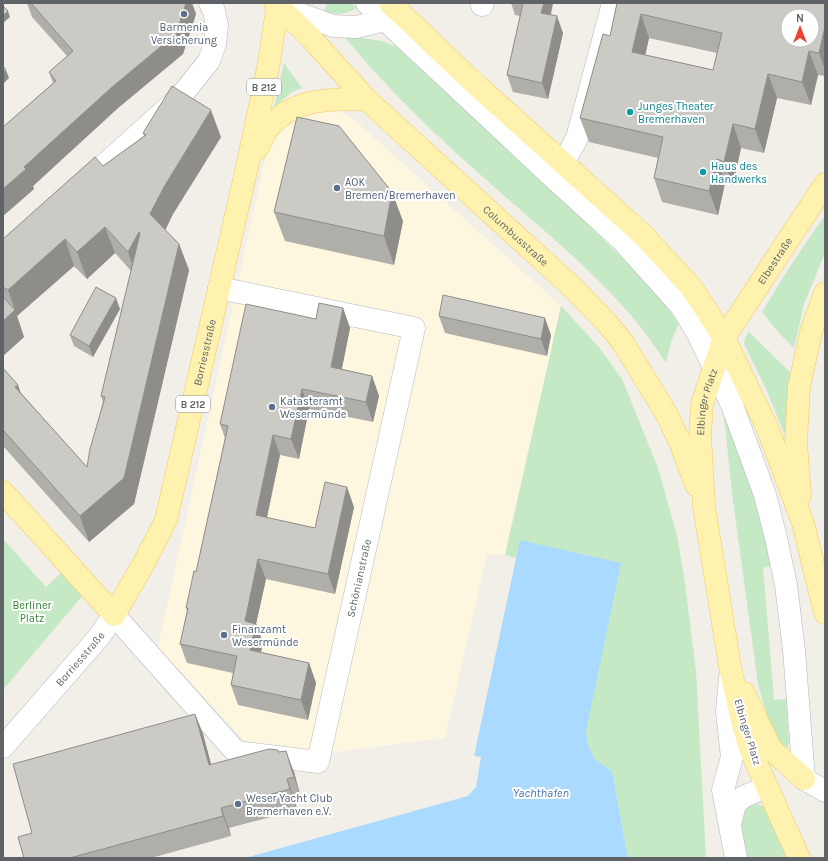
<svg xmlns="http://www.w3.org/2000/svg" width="828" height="861" viewBox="0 0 828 861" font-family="Karla,sans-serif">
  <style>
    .commercial { fill: #fef7e0 }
    .green { fill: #c5e8c5 }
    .water { fill: #aadaff }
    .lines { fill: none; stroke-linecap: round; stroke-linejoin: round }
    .minor-casing { stroke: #b5b8bc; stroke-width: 23 }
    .major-casing { stroke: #f2c960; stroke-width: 23 }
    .minor { stroke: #fff; stroke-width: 22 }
    .major { stroke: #fff2af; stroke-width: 22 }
    .wall { fill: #afaea9; fill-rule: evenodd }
    .shaded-wall { fill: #8f8d8a }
    .building { fill: #cccac5; stroke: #8f8d8a; fill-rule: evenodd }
    .service-dot { fill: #5c6f8a; stroke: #fff; stroke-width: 1.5 }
    .culture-dot { fill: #0f9aa8; stroke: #fff; stroke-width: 1.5 }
    .labels { text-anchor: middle; stroke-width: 4; stroke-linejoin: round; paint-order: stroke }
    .shield { fill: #fff; stroke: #8f9295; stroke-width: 1 }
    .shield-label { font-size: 10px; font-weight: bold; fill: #5f6368 }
    .service-label { font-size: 11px; fill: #4e5e75; stroke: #fff; text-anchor: start }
    .culture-label { font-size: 11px; fill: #0d838f; stroke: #fff; text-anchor: start }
    .street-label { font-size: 11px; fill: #5f6368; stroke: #fff }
    .park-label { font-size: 11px; fill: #348238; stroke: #fff }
    .water-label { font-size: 12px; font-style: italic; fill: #4174aa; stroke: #fff }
  </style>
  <rect width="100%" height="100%" fill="#f1efe8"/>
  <!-- commercial -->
  <path class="commercial" d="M328 107 351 117 561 306 505 555 487 554 445 738 334 752 247 744 158 647 266 154 284 121Z"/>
  <!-- green -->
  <path class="green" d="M327 3H351L357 8C346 15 335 15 324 11Z
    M343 35 382 41 397 47C444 91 492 135 540 179 589 225 638 270 679 323L671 342 666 363C622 293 561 246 500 192 444 143 390 93 343 35Z
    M284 63 302 88 292 92 274 107Z
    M825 215V253L804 304 794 348 777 331 762 312 789 268Z
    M561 306 598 346 622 379 658 468 677 536 684 576 696 671 706 858H628L612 771 595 759 588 745 586 731 520 540 516 558 505 555Z
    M748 331 792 374 788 434 784 433 767 391 745 346 744 342Z
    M726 413 746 457 772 566 763 568 774 700 786 699 789 740 788 747 785 748C773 742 762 698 758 684L732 493 724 417Z
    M3 539 46 587 62 572 83 595 3 690Z
    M756 804 762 806 767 810 790 858H744C743 847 737 817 745 808 748 805 752 805 756 804Z"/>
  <!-- water -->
  <path class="water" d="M520 540 621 563 586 731 588 745 595 759 612 771 628 858H245L468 796 476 787 481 757 474 756Z"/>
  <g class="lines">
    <defs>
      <g id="minor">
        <path d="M367 3 557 181 621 239 681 306 697 332 732 405 765 495 776 538 786 585 794 650 804 779"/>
        <path d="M482 5 483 3"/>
        <path d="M278 6 333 26 356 27 385 20"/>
        <path d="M563 164 577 138 613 3"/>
        <path d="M81 186 181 96 209 61 215 44 217 25 214 11 210 3"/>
        <path d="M730 677 727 712 732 757 723 790 736 858"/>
        <path id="s1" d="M3 747 99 637 114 615 236 752 318 762 414 328 219 288"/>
        <path d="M804 779 825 791"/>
        <path d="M730 825 735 804 743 797 766 787"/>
      </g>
      <g id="major">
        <path id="s2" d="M275 3 310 37 366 99 572 287 607 323 623 343 666 413 680 442 696 485"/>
        <path d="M390 3 473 82 643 235 690 286 705 308 724 338 767 427 803 523 825 613"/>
        <path d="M256 150C261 143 264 132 270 126 295 98 332 99 366 99"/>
        <path id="s3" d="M3 492 114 615 144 563 166 520 247 167 268 68 278 3"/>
        <path d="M800 495 796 443 799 387 811 332 825 293"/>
        <path d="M744 693 771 749 804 779"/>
        <path id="s4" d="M799 858 751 751 742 721 730 667 704 506 700 436 702 404 724 338 825 184"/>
      </g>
    </defs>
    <!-- minor casing -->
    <use href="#minor" class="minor-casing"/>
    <!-- major casing -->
    <use href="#major" class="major-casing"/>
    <!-- minor -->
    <use href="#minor" class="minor"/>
    <!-- major -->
    <use href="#major" class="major"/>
  </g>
  <!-- wall -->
  <path class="wall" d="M27 3H192L196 14 183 54 118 108 33 186 34 189 3 216V127L53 83 49 72 67 56 32 17Z
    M511 3H553L551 15 563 33 548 99 513 92 507 75 520 16 515 15Z
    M617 3H825V76L818 75 811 105 777 98 764 153 741 148 733 185 725 183 718 215 662 202 654 178 658 158 589 142 580 118 610 36ZM649 38 717 53 713 70 645 55Z
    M143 133 221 137 173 214 165 230 179 244 189 270 134 504 89 542 3 446V368L21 393 87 467 103 402 101 396 131 271 115 253 87 279 74 266 17 316 24 337 3 356V239L144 136Z
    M274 212 403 221 394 265 285 241Z
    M343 308 350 328 342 369 372 376 379 396 373 422 309 409 299 459 280 455 267 518 315 528 354 507 335 594 266 579 256 624 263 643 261 652 309 663 316 683 308 720 238 705 231 685 233 673 187 663 180 644 187 611 186 608 196 572 225 438 220 424 316 319Z
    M120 309 93 357 74 346 70 335Z
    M439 316 551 335 547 356 445 333Z
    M195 714 203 734 211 765 279 752 294 772 301 798 295 800 297 810 229 828 231 836 151 858H24L32 833Z"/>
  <!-- shaded-wall -->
  <path class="shaded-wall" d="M186 3H192L196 14 183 54 118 108 33 186 34 189 3 216V189L24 167Z
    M544 3H553L547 29 541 13Z
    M8 11 10 17 3 23V16Z
    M641 14 649 38 641 75 632 52Z
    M557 16 563 33 548 99 542 83Z
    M825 27V70L819 53Z
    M809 51 818 75 811 105 802 82Z
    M6 70 9 78 3 84V72Z
    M768 74 777 98 764 153 755 129Z
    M211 110 221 137 173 214 160 241 150 214 164 187Z
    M733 124 741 148 733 185 724 162Z
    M717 159 725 183 718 215 709 191Z
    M392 192 403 221 394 265 384 236Z
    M105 227 115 253 87 279 77 252Z
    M139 232 148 259 137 278 128 252Z
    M65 239 74 266 17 316 8 290Z
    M179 244 189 270 134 504 89 542 80 516Z
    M116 298 120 309 93 357 89 346Z
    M343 308 350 328 338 387 331 367Z
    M15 310 24 337 3 356V321Z
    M545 318 551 335 547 356 541 339Z
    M372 376 379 396 373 422 366 402Z
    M18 385 27 411 15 387Z
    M302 389 309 409 299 459 291 439Z
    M273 435 280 455 263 535 256 515Z
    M347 487 354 507 335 594 328 574Z
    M258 559 266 579 256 624 263 643 257 670 250 650 245 621Z
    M309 663 316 683 308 720 301 700Z
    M195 714 203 734 217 786 209 765Z
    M286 751 294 772 301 798 294 777Z
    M287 779 295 800 297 810 290 789Z
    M221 808 229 828 231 836 223 816Z"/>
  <!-- building -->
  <path class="building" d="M31 3H186L176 34 111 88 24 167 26 169 3 189V127L56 81 49 72 73 51Z
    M523 3H544L541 13 557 16 542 83 507 75Z
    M617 3H825V27L819 53 809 51 802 82 768 74 755 129 733 124 724 162 717 159 709 191 654 178 663 137 580 118 603 34 610 36ZM641 14 722 33 713 70 632 52ZM788 16H812V40H788Z
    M3 6 8 11 3 16Z
    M3 66 6 70 3 72Z
    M172 86 211 110 164 187 150 214 179 244 124 478 80 516 3 430V368L18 385 15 387 87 467 90 449 105 397 101 396 140 233 139 232 128 252 105 227 77 252 65 239 8 290 3 287V239L95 157 103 166 146 135 143 133Z
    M297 117 339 126 392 192 384 236 274 212Z
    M96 287 116 298 89 346 70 335Z
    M443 295 545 318 541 339 439 316Z
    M3 297 15 310 3 321Z
    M319 303 343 308 331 367 372 376 366 402 302 389 291 439 273 435 256 515 315 528 325 482 347 487 328 574 258 559 245 621 256 624 250 650 309 663 301 700 231 685 237 656 180 644 188 608H186L194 571 196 572 228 426 220 424 246 304 316 319Z
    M195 714 209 765 269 749 278 750V752L286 751 294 777 287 779 290 789 221 808 223 816 70 858H24L18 837 32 833 13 764Z"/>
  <!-- markers -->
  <g class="service-dot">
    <circle cx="184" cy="14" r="4"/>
    <circle cx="337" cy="188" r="4"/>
    <circle cx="272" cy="407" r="4"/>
    <circle cx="224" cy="635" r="4"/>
    <circle cx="238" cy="804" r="4"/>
  </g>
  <g class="culture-dot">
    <circle cx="630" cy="112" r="4"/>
    <circle cx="703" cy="172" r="4"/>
  </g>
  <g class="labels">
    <!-- shield labels -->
    <g class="shield">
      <rect x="247" y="79" width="34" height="16" rx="3"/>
      <rect x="176" y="396" width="34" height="16" rx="3"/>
    </g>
    <g class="shield-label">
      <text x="264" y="91">B 212</text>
      <text x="193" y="408">B 212</text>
    </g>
    <!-- service labels -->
    <g class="service-label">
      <text x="184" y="31" text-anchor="middle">Barmenia<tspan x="184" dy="13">Versicherung</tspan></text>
      <text x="345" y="186">AOK<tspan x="345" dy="13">Bremen/Bremerhaven</tspan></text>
      <text x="280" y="405">Katasteramt<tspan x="280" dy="13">Wesermünde</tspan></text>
      <text x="232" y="633">Finanzamt<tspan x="232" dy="13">Wesermünde</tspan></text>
      <text x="246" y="802">Weser Yacht Club<tspan x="246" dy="13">Bremerhaven e.V.</tspan></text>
    </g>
    <!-- culture labels -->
    <g class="culture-label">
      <text x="638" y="110">Junges Theater<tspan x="638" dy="13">Bremerhaven</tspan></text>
      <text x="711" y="170">Haus des<tspan x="711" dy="13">Handwerks</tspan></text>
    </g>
    <!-- street labels -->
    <g class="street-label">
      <text dy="4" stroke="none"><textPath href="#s2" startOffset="335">Columbusstraße</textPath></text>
      <text dy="4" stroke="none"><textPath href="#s4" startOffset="631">Elbestraße</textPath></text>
      <text dy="4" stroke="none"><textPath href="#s3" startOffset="446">Borriesstraße</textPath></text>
      <text dy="4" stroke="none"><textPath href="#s4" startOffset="472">Elbinger Platz</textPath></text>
      <text dy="4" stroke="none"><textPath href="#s1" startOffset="627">Schönianstraße</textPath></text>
      <text dy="4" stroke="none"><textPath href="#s1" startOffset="117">Borriesstraße</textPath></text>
      <text transform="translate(748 732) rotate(73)" y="4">Elbinger Platz</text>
    </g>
    <!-- park labels -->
    <g class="park-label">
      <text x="32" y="609">Berliner<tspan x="32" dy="13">Platz</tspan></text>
    </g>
    <!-- water labels -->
    <g class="water-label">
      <text x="541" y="797">Yachthafen</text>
    </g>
  </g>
  <!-- border -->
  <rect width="828" height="861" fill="none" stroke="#5f6368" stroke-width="8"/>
  <!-- north arrow -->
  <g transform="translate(800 28)"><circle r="19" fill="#ffffff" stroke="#bfc1c3"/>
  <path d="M0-3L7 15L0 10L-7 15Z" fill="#ea4335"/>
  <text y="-6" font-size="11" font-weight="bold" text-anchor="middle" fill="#5f6368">N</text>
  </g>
</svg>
